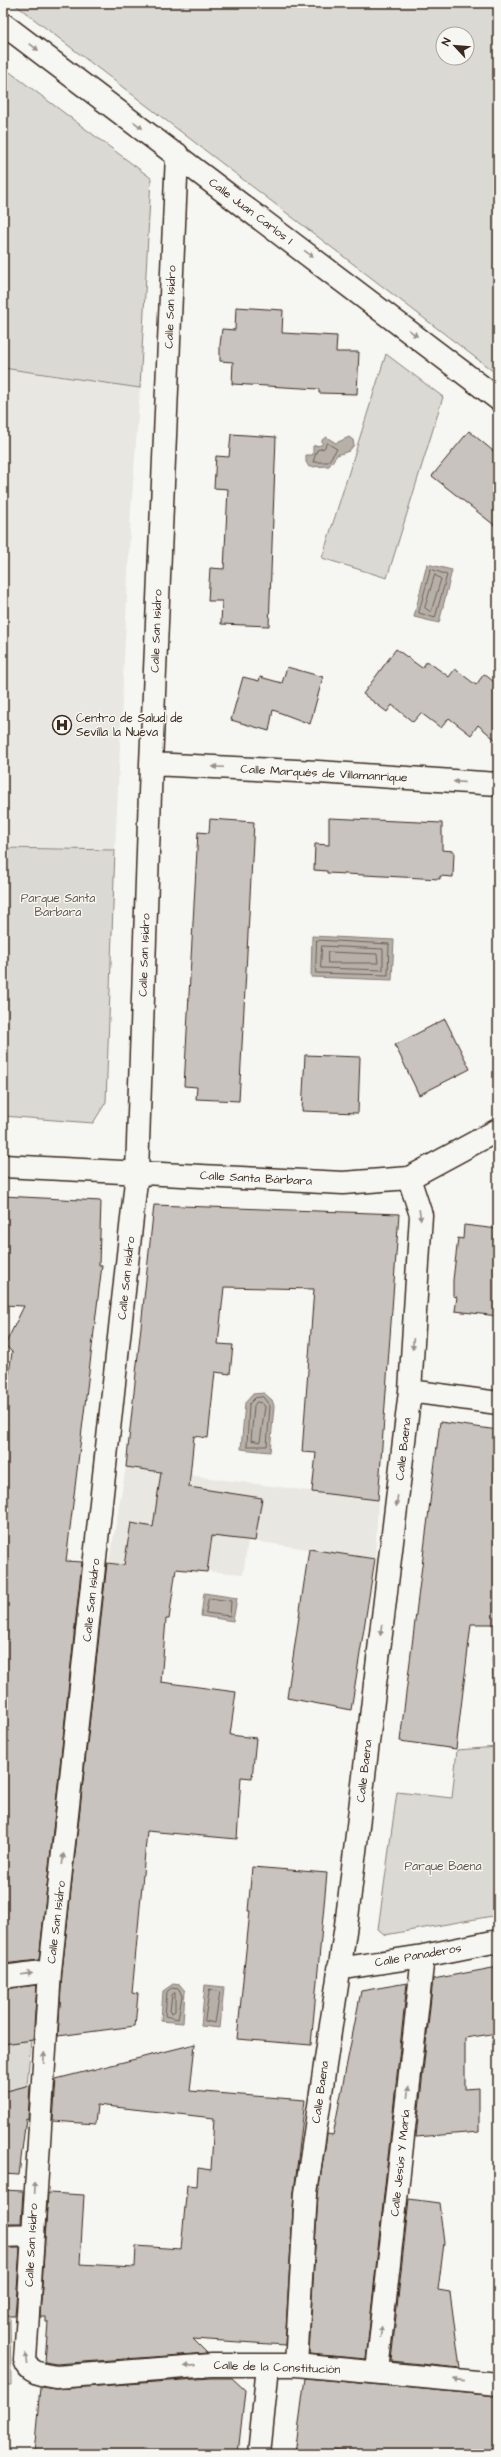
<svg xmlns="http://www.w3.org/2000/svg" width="501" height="2457" viewBox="0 0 501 2457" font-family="'Architects Daughter',sans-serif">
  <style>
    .built { fill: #e8e7e2 }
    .green { fill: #dad9d3; stroke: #8a8278; fill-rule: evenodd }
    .water { fill: #b6b0a9; stroke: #857a71 }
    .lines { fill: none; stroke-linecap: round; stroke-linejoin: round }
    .shore { stroke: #6c6056; stroke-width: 1 }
    .building { fill: #c8c3be; stroke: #3b2a1e }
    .minor-casing { stroke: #3b2a1e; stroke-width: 25 }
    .minor { stroke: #f6f6f2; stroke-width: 22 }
    .oneway { fill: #989088 }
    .labels { text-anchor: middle; stroke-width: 3; stroke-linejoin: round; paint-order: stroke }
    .street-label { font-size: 12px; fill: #3b2a1e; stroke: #f6f6f2 }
    .poi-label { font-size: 12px; fill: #3b2a1e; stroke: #f6f6f2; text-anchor: start }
    .park-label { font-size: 12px; fill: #63564b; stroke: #f6f6f2 }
  </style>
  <rect width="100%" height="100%" fill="#f6f6f2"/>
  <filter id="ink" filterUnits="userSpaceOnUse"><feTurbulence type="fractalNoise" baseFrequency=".025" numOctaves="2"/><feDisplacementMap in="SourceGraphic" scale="8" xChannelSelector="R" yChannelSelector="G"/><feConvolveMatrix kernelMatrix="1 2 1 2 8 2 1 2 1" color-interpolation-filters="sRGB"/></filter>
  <g filter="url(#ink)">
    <!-- built -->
    <path class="built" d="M3 368 140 388 131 511 115 850 3 847Z
      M126 1467 378 1500 375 1559 248 1540 243 1574 109 1563Z"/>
    <!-- green -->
    <path class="green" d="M13 3H498V375ZM443 34H467V58H443Z
      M3 67 151 178 140 388 3 368Z
      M386 354 443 397 387 578 322 558Z
      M3 848 115 850 106 1102 93 1123 3 1116Z
      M498 1747V1915L385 1935 378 1929 397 1792 452 1798 457 1750Z
      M31 2040 27 2086 3 2092V2044Z
      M3 2316H10L11 2385H3Z"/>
    <!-- water -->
    <path class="water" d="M326 437 336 443 349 437 353 440 354 445 349 451 337 455 329 466 309 467 306 462V455H313V446L322 445V440Z
      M427 564 452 570 439 623 414 617Z
      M312 936 394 940 392 980 311 977Z
      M264 1393 272 1400 274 1406 270 1452 241 1449 245 1403 253 1394Z
      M204 1593 237 1598 233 1621 201 1616Z
      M498 1648V1704H494L492 1657Z
      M173 1984 180 1985 185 1991 183 2023 161 2021 163 1991Z
      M205 1985 224 1987 220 2028 201 2026Z"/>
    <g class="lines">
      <!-- shore -->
      <path class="shore" d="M327 443 337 449 328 462H313L317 450 324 448Z
        M431 569 447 575 435 618 419 613Z
        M435 575 441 579 431 612 425 608Z
        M317 940 389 944 388 975 316 973Z
        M322 946 383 949V970L321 968Z
        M328 952 377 954 378 963H328Z
        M263 1397 270 1406 267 1446H247L249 1404 255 1398Z
        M257 1402 262 1403 265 1407 260 1442 251 1440 254 1406Z
        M209 1598 231 1601 230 1616 206 1613Z
        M498 1653 496 1658 498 1700
        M172 1988 179 1989 182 1996 178 2019 165 2016 167 1992Z
        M210 1989 220 1992 215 2023 205 2021Z
        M175 1993V2011L172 2013 170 2011 172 1995Z"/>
    </g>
    <!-- building -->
    <path class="building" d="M236 307 283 310 282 333 337 336 336 352H359L357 394 319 393V389L232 384 233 362 220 361V345L222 329 235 330Z
      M469 431 498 455V528L432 476Z
      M231 434 276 437 269 626 221 624 222 601H208L210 568 224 569 228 489 214 488 216 456 229 457Z
      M396 649 422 668 427 661 449 677 455 669 476 685 484 674 498 685V742L478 725 471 735 449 718 441 728 421 713 413 722 392 705 387 712 363 694Z
      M287 667 323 677 310 724 273 710 269 731 231 720 243 677 259 681 260 677 282 683Z
      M329 818 442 823V850L454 851 453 877 440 876V879L327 873V871L314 870 315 844 329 845Z
      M210 819 254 822 239 1101 196 1099 197 1087 184 1086 198 832 209 833Z
      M445 1019 470 1069 419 1095 395 1045Z
      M305 1055 360 1057 358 1113 302 1111Z
      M3 1196 101 1201 99 1265H102L66 1561 82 1562 39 1960 3 1964V1378L9 1374 12 1352 5 1345 24 1306 3 1305Z
      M154 1205 399 1214 378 1500 312 1492 316 1453 302 1452 314 1289 224 1287 218 1344 233 1345 230 1374 215 1372 208 1438 194 1436 189 1487 262 1498 255 1541 212 1536 207 1572 176 1569 169 1619H166L161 1682 236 1692 230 1735 256 1738 252 1778 241 1777 237 1839 147 1831 132 1993 138 1994 135 2026 58 2036 62 1972 107 1563 124 1565 131 1523 153 1527 161 1472 126 1467Z
      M464 1225 498 1229V1316L455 1311 457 1297 453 1296V1280L458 1238 463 1239Z
      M440 1422 498 1430V1624H471L456 1749 400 1741Z
      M309 1549 375 1559 351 1710 287 1698Z
      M252 1867 327 1873 311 2045 237 2039 250 1911H248Z
      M498 1967V2033L465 2038V2089L479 2088V2132L416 2137 433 1979Z
      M407 1983 366 2359 309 2354 318 2194 327 2134 333 2135 361 1991Z
      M37 1985 33 2040 3 2044V1989Z
      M195 2044 190 2091 305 2100 294 2192 285 2345 193 2339 207 2353 56 2364 45 2362 48 2322H46V2317H40L48 2193 84 2195 80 2264 135 2267 136 2246 181 2249 187 2185 197 2186 198 2168 211 2170 214 2118 97 2105 95 2124 53 2121 56 2079Z
      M30 2085 28 2119 26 2118 19 2175 3 2174V2092Z
      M3 2190 23 2191 21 2223H3Z
      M409 2199 439 2203 444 2243 438 2290 450 2292 460 2368 391 2361Z
      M3 2248H20L15 2316H3Z
      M211 2378H232L245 2390 238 2454H34L40 2387 57 2389Z
      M305 2378 498 2396V2454H360L334 2449V2454H295Z"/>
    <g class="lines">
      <defs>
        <path id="minor" d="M3 24 498 399
          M177 154 151 764 137 1172 50 1971 25 2360C29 2374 44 2375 56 2377L211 2365H296L498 2384
          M151 764 318 772 498 784
          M3 1166 343 1183 409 1178 498 1130
          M410 1391 498 1403
          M338 1969 423 1956 498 1941
          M3 1977 50 1971
          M3 2236 32 2235
          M296 2365 306 2193 347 1918 410 1391 421 1215 409 1178
          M377 2371 423 1956
          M259 2454 268 2366"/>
      </defs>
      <!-- minor casing -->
      <use href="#minor" class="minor-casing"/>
      <!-- minor -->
      <use href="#minor" class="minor"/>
    </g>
    <!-- one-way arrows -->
    <defs><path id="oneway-solid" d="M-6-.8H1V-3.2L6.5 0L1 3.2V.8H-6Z"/></defs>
    <g class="oneway">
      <use href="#oneway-solid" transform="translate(34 47) rotate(37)"/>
      <use href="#oneway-solid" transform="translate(138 125) rotate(37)"/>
      <use href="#oneway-solid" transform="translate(309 254) rotate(37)"/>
      <use href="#oneway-solid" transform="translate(413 333) rotate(37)"/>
      <use href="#oneway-solid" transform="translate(218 767) rotate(-177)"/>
      <use href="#oneway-solid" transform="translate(459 782) rotate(-176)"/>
      <use href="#oneway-solid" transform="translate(420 1215) rotate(82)"/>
      <use href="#oneway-solid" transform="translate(413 1344) rotate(94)"/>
      <use href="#oneway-solid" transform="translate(397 1501) rotate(97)"/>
      <use href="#oneway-solid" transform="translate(381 1630) rotate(97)"/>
      <use href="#oneway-solid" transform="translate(63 1859) rotate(-83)"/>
      <use href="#oneway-solid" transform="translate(27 1974) rotate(-7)"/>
      <use href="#oneway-solid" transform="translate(44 2058) rotate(-86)"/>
      <use href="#oneway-solid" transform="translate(408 2092) rotate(-84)"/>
      <use href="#oneway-solid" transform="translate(35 2188) rotate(-86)"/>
      <use href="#oneway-solid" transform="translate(381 2332) rotate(-84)"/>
      <use href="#oneway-solid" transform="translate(26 2359) rotate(-96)"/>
      <use href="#oneway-solid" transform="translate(190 2366) rotate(175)"/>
      <use href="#oneway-solid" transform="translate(459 2380) rotate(-174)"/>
    </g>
  </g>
  <!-- icons -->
  <defs>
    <symbol id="hospital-ring" viewBox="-11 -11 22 22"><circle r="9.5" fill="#f6f6f2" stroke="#3b2a1e" stroke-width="1.5"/><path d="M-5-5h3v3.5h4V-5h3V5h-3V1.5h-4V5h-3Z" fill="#3b2a1e"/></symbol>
  </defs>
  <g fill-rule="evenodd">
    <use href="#hospital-ring" x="51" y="714" width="22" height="22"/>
  </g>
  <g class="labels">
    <!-- street labels -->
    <g class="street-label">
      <text transform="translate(251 211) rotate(37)" y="4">Calle Juan Carlos I</text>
      <text transform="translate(170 307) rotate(-88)" y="4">Calle San Isidro</text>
      <text transform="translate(156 631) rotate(-88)" y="4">Calle San Isidro</text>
      <text transform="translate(324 773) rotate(3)" y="4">Calle Marqués de Villamanrique</text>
      <text transform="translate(144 955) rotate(-88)" y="4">Calle San Isidro</text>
      <text transform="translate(256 1178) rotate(3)" y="4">Calle Santa Bárbara</text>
      <text transform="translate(126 1278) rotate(-84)" y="4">Calle San Isidro</text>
      <text transform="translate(403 1449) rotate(-83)" y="4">Calle Baena</text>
      <text transform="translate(91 1600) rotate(-84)" y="4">Calle San Isidro</text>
      <text transform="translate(364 1771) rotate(-83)" y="4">Calle Baena</text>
      <text transform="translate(56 1922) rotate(-83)" y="4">Calle San Isidro</text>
      <text transform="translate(418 1955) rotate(-10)" y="4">Calle Panaderos</text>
      <text transform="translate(320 2092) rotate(-82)" y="4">Calle Baena</text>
      <text transform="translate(400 2163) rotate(-84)" y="4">Calle Jesús Y María</text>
      <text transform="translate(31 2245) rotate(-87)" y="4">Calle San Isidro</text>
      <text transform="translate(277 2367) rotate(2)" y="4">Calle de la Constitución</text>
    </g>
    <!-- poi labels -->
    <g class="poi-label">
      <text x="76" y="722">Centro de Salud de<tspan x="76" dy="14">Sevilla la Nueva</tspan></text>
    </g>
    <!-- park labels -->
    <g class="park-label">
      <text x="58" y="902">Parque Santa<tspan x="58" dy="14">Barbara</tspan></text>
      <text x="443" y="1870">Parque Baena</text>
    </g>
  </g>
  <!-- margin -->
  <rect width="501" height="2457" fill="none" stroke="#f6f6f2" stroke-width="16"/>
  <rect x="8" y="8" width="485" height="2441" fill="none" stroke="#3b2a1e" stroke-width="1.5" filter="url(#ink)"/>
  <!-- north arrow -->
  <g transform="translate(455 46) rotate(296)"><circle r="19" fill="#f6f6f2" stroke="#aba49d"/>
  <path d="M0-3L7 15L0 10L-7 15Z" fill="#3b2a1e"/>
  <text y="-6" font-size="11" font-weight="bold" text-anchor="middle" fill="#3b2a1e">N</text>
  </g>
</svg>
